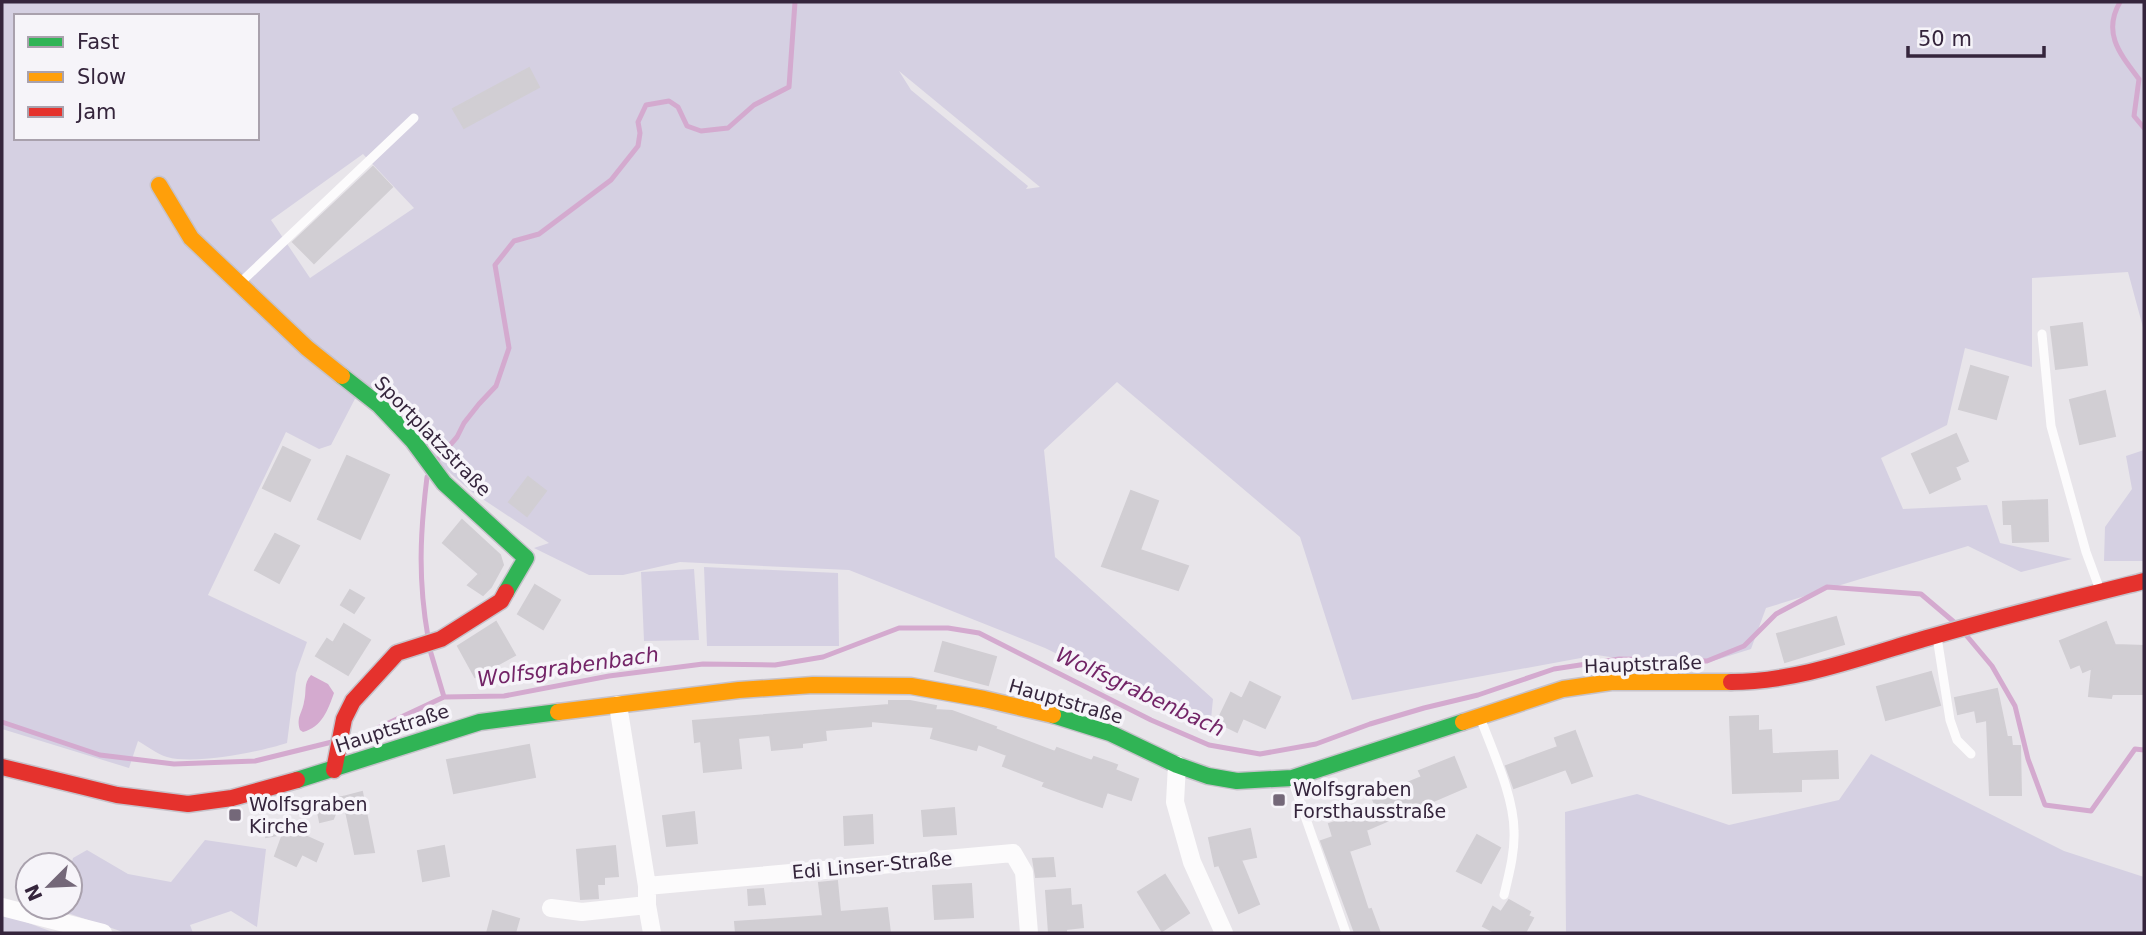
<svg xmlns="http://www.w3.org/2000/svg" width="2146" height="935" viewBox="0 0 2146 935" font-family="'DejaVu Sans',sans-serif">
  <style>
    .green { fill: #d5d0e2; fill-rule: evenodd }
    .water { fill: #d4aacf }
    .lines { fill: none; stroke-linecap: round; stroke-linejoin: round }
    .stream { stroke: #d4aacf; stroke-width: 5 }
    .building { fill: #d1ced3; stroke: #d1ced3; stroke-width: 2 }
    .fast-casing { stroke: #c6c2ca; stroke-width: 19 }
    .slow-casing { stroke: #c6c2ca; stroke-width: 19 }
    .jam-casing { stroke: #c6c2ca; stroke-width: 19 }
    .lane { stroke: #fcfbfc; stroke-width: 9 }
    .street { stroke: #fcfbfc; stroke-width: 18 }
    .fast { stroke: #30b455; stroke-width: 16 }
    .slow { stroke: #ff9f0a; stroke-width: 16 }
    .jam { stroke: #e5322d; stroke-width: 16 }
    .poi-dot { fill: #746879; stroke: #f6f4f9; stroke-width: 2.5 }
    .labels { text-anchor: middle; stroke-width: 7; stroke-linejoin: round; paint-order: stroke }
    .street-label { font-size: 19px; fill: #35253c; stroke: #f6f4f9 }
    .poi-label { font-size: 19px; fill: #35253c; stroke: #f6f4f9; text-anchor: start }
    .water-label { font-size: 21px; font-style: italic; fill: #732467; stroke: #f6f4f9 }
  </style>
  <rect width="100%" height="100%" fill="#e8e5ea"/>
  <!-- green -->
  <path class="green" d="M2 2H2144V331L2128 272 2032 278V367L1965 348 1947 425 1881 458 1903 509 1987 505 2000 543 2072 559 2021 572 1968 546 1766 608 1751 649 1687 669 1597 655 1352 700 1300 537 1117 382 1044 450 1055 557 1213 699 1210 729 1045 648 849 570 680 562 623 575H589L534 548 549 543 472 492 358 393 331 445 319 449 286 432 208 595 307 642 296 673 287 743C259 752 195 765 167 757 157 754 147 746 138 741L129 768 2 729ZM16 16H257V138H16ZM899 71 1040 187 1026 189 1028 186 911 90ZM363 154 414 208 310 278 271 220Z
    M2144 450V561H2104L2105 527 2132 489 2126 456Z
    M704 567 838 573 839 646H707Z
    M694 569 699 640 644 641 641 572Z
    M1871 754 2064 851 2144 877V933H1566L1565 812 1637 794 1729 825 1839 800Z
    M205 840 266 849 257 927 231 911 190 925 193 933H126L50 907H70V869L73 858 87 850 128 874 171 882Z
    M2 913 55 933H2Z"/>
  <!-- water -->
  <path class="water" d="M311 675 328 684 334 693C328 710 322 727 303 732L300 730C296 717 302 714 304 702 307 691 303 684 311 675Z"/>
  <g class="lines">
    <!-- stream -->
    <path class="stream" d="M2120 2C2102 33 2120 54 2139 79L2134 116 2144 128
      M438 459 457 437 464 423 479 404 496 386 509 348 495 265 514 241 539 234 611 180 638 146 640 133 638 122 646 105 669 101 678 107 687 126 701 131 728 128 754 105 789 87 795 2
      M427 477C420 534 418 580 428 637
      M1966 635 1992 666 2015 706 2028 759 2045 805 2091 811 2135 749 2144 750
      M430 650 444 697
      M2 722 100 755 174 764 255 761 332 742
      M349 738 365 734 444 697 504 696 609 676 703 664 775 665 823 657 899 628H948L979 633 1151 720 1209 745 1260 754 1316 744 1370 724 1424 708 1478 695 1554 669 1619 659 1707 661 1744 646 1776 614 1827 587 1921 594 1954 622"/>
  </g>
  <!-- building -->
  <path class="building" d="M529 68 539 87 464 128 453 109Z
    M373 167 392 187 314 263 293 242Z
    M2082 323 2087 365 2056 369 2051 327Z
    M1971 366 2008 377 1996 419 1959 409Z
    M2105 391 2115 436 2080 444 2070 400Z
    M1956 434 1968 461 1955 467 1960 479 1930 493 1912 454Z
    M283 447 310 460 290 501 263 488Z
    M347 456 389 475 360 539 318 519Z
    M528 477 546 491 527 516 509 502Z
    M1131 491 1158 501 1140 550 1188 566 1178 590 1102 566Z
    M2047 500 2048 541 2013 542 2012 524H2004L2003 502Z
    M462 520 500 555 503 565 491 587 483 595 468 585 479 574 443 543Z
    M275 534 299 546 279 583 255 570Z
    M535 585 560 600 543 629 518 614Z
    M350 590 364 598 354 613 341 605Z
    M1836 617 1844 644 1785 662 1777 634Z
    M496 622 515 655 475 677 458 646Z
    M2106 622 2115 645 2144 646V694H2112L2111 698 2089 696 2092 668 2083 672 2080 664 2071 668 2060 641Z
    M344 624 370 640 348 675 316 656 327 639 333 643Z
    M943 642 996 657 988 685 935 671Z
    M1931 672 1940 705 1886 720 1877 687Z
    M1250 682 1280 697 1265 728 1243 718 1237 732 1217 722 1231 693 1242 699Z
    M1997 689 2007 737H2011L2012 746H2020L2021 795H1990L1987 720 1977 722 1975 710 1958 714 1955 698Z
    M889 701H910L936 706 935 710 952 711 996 727 995 729 1055 752 1057 748 1092 761 1094 757 1117 765 1115 770 1138 779 1131 800 1107 792 1102 807 1079 799 1043 786 1045 782 1003 766 1007 755 978 744 976 750 931 738 934 727 871 721V726L825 730 826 740 802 743V747L772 750 770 735 738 738 741 768 704 772 701 741 695 742 693 721 889 705Z
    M1758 716V731L1771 730 1772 754 1837 751 1838 778 1801 779V791L1733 793 1730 717Z
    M1575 731 1592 776 1572 783 1566 769 1514 788 1506 766 1558 747 1555 738Z
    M529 745 535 777 454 793 447 760Z
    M1454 757 1466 787 1366 830 1370 844 1349 851 1368 910 1371 909 1380 933H1355L1321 841 1333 837 1329 824 1377 809 1372 797 1422 777 1419 771Z
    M362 792 374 852 355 854 343 797Z
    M342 797 333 819 320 822 316 802Z
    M954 808 956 834 924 836 922 811Z
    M694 812 697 843 667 846 663 816Z
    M872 815 873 843 845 845 844 817Z
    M263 817 323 844 316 861 302 854 296 866 275 856 283 834 266 837Z
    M1250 829 1256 857 1241 860 1259 904 1239 913 1219 865 1215 866 1209 838Z
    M1477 835 1500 848 1481 883 1457 871Z
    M444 846 449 876 423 881 418 851Z
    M615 846 618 876 604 877V884H597L598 898 581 899 577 850Z
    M1053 858 1055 876 1036 877 1033 859Z
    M1165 875 1189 913 1162 931 1138 892Z
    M837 881 840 912 887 908 890 933H736L735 922 823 916 819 883Z
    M971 884 973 917 935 919 933 886Z
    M763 889 765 904 749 905 748 890Z
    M1070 889 1071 906 1081 905 1083 927 1066 929V933H1049L1046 891Z
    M1509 900 1530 912 1528 916 1533 918 1525 933H1496L1483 926 1493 907 1501 912Z
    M493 911 519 919 515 933H487Z"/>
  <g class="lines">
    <defs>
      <path id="fast" d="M342 376 379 405 413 441 444 483 526 558 506 592
        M1053 715 1110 733 1177 765 1208 776 1237 781 1292 778 1463 722
        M297 780 480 722 558 712"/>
      <path id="slow" d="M159 185 191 238 307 348 342 376
        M558 712 739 690 813 685 911 686 984 699 1053 715
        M1463 722 1563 689 1611 682H1731"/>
      <path id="jam" d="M1731 682C1798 682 1864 656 1927 638 1999 617 2072 599 2144 581
        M2 767 117 795 188 804 232 798 297 780
        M334 770 344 719 353 701 397 653 441 639 501 601 506 592"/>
    </defs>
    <!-- fast casing -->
    <use href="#fast" class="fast-casing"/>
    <!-- slow casing -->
    <use href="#slow" class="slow-casing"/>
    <!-- jam casing -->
    <use href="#jam" class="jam-casing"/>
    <!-- lane -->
    <path class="lane" d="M240 283 414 118
      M2042 334 2051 426 2086 552 2100 590
      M1937 637 1950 720 1957 740 1971 754
      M1480 717C1492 750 1514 796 1514 831 1515 852 1509 874 1504 895
      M1292 779 1346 933"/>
    <!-- street -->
    <path class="street" d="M618 705 647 886V905L652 933
      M1177 765 1175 802 1192 862 1224 933
      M647 886 1013 853 1024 872 1029 933
      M2 907 103 933
      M551 908 582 912 647 905"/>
    <!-- fast -->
    <use href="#fast" class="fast"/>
    <!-- slow -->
    <use href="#slow" class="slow"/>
    <!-- jam -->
    <use href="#jam" class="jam"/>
  </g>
  <!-- markers -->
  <g class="poi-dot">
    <rect x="1272" y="793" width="14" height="14" rx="3.5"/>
    <rect x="228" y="808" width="14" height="14" rx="3.5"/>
  </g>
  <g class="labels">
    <!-- street labels -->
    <g class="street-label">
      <text transform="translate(433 436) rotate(46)" y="7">Sportplatzstraße</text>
      <text transform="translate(1643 664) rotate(-2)" y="7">Hauptstraße</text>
      <text transform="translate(1066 701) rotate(16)" y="7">Hauptstraße</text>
      <text transform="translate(392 728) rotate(-18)" y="7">Hauptstraße</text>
      <text transform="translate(872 865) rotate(-5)" y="7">Edi Linser-Straße</text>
    </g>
    <!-- poi labels -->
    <g class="poi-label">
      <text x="1293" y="796">Wolfsgraben<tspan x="1293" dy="22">Forsthausstraße</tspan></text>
      <text x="249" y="811">Wolfsgraben<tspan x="249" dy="22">Kirche</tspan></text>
    </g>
    <!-- water labels -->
    <g class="water-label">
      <text transform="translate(568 667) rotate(-8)" y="7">Wolfsgrabenbach</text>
      <text transform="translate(1140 692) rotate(25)" y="7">Wolfsgrabenbach</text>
    </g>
  </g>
  <!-- border -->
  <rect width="2146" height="935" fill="none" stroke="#35253c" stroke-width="7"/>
  <!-- legend -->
  <rect x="14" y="14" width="245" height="126" fill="#f6f4f9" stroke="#a9a1ad" stroke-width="2"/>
  <rect x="28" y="37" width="35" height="10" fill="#30b455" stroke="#a9a1ad" stroke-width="2"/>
  <text x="77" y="49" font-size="21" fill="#35253c">Fast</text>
  <rect x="28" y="72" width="35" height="10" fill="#ff9f0a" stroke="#a9a1ad" stroke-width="2"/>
  <text x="77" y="84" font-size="21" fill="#35253c">Slow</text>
  <rect x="28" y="107" width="35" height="10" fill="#e5322d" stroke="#a9a1ad" stroke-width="2"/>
  <text x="77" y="119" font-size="21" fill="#35253c">Jam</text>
  <!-- north arrow -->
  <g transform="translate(49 886) rotate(246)"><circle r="33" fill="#f6f4f9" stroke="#a9a1ad" stroke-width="2"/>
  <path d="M0-5L12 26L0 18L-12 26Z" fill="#746879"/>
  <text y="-10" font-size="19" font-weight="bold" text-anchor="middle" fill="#35253c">N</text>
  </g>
  <!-- scale -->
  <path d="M1908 46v10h136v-10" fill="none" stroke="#35253c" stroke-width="3.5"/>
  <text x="1918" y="46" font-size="21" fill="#35253c" stroke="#f6f4f9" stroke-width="5" paint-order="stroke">50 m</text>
</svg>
